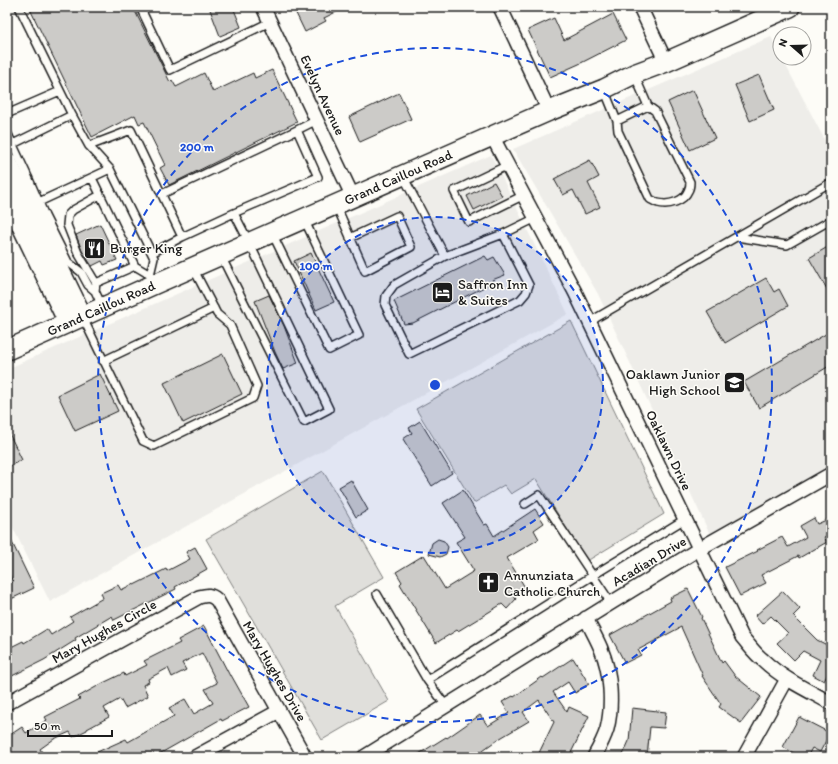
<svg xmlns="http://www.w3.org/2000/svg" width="838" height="764" viewBox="0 0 838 764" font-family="Itim,sans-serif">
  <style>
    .built { fill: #eeede9 }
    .green { fill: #e0dfdb; stroke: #7e7e7c }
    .building { fill: #cccbc8; stroke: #1c1c1c }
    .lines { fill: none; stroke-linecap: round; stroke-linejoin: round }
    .service-casing { stroke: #1c1c1c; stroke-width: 10 }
    .minor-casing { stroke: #1c1c1c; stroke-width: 16 }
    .secondary-casing { stroke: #1c1c1c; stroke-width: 22 }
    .service { stroke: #fdfcf7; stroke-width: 7 }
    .minor { stroke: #fdfcf7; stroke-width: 13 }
    .secondary { stroke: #fdfcf7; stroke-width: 19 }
    .ring { fill: none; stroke: #1d4ed8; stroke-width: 2; stroke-dasharray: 7 5 }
    .labels { text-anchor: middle; stroke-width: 3; stroke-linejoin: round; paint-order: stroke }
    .street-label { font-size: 14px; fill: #1c1c1c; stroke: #fdfcf7 }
    .poi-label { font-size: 14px; fill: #1c1c1c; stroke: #fdfcf7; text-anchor: start }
    .centre { fill: #1d4ed8; stroke: #fdfcf7; stroke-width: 2 }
    .ring-label { font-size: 12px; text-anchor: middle; font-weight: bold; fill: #1d4ed8; stroke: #fdfcf7; stroke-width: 3; stroke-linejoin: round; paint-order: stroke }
  </style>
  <rect width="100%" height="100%" fill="#fdfcf7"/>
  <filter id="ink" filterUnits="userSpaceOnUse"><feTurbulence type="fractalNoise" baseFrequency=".025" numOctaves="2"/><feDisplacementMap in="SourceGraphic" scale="8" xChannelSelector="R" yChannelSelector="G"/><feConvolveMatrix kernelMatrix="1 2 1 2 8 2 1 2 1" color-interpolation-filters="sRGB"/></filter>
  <g filter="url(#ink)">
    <!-- built -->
    <path class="built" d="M771 37 780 54V58H782L831 152V470L712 539 598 294 513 149Z
      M491 155 568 314 50 602 7 516V369Z"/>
    <!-- green -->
    <path class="green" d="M571 321 664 514 587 561 536 479 511 494 504 485 474 503 416 409Z
      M323 471 384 577 335 606 389 701 322 740 206 539Z"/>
    <!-- building -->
    <path class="building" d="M29 7H133L170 82 172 80 176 87 204 73 213 92 253 73 255 78 272 70 297 122 169 185 160 168 165 165 144 122 139 124 135 115 92 137Z
      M209 7H233L241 27 220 36Z
      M293 7H346L324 18 326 21 305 32Z
      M613 14 626 40 579 64 550 77 528 30 554 18 564 40Z
      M759 75 774 110 750 121 735 85Z
      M693 90 715 138 690 150 668 102Z
      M399 93 411 119 360 142 349 117Z
      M590 160 599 177 588 183 600 207 585 214 573 190 563 195 554 179Z
      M494 182 502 196 474 210 467 196Z
      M100 224 117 260 104 265 102 261 92 266 82 251 76 235Z
      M831 245V296L809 258Z
      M311 253 334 302 316 310 294 261Z
      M485 256 488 260 494 257 505 275 492 280V283L413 323 404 324 394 301Z
      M766 278 774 292 779 289 788 306 725 343 707 312Z
      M269 295 284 326 298 363 283 369 275 352 255 301Z
      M831 331V365L759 408 744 382Z
      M223 354 242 394 183 423 164 383Z
      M100 374 118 411 75 431 58 395Z
      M420 421 452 473 432 486 403 439 412 433 409 428Z
      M7 429 22 460 7 467Z
      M351 480 368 510 356 517 339 487Z
      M463 490 484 525 487 524 494 536 535 509 544 523 534 530 539 539 507 558 526 589 514 596 516 599 507 609 502 604 458 631 457 630 436 643 400 584 402 582 396 572 424 555 445 589 474 571 456 542 465 537 443 503Z
      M814 518 817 524 831 518V534L824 537 827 542 799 558 798 556 761 575 766 583 740 596 725 567 758 551 757 550 782 537 788 547 806 537 800 526Z
      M7 532 34 588 11 599 7 592V585L13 582 7 569Z
      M438 539 444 541 448 547 446 554 440 557 429 554 432 543Z
      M195 547 207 569 175 587 176 589 114 620 112 616 75 638 76 640 44 660 10 677 7 671V649L23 641 24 643 47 629 51 635 73 621 70 617 103 598 101 593 118 585 121 590 133 584 134 585 166 569 167 571 190 559 186 552Z
      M688 589 702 617 701 618 722 663 724 661 735 676 761 697 741 723 719 707 721 704 702 676H703L681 627 638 650 641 655 625 663 610 635 671 601 670 598Z
      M783 591 800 609 793 616 817 640 831 647V668L824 681 813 675 820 660 803 651 794 660 777 643 788 633 771 616 762 624 755 616Z
      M204 626 230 676 231 675 249 707 222 721 221 719 154 757H86L126 739 128 742 174 716 169 708 185 699 194 714 213 703 205 689 217 683 202 653 182 663 186 670 172 677 168 668 148 679 149 682 143 685 148 696 125 708 120 699 104 708 109 717 87 729V730L73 737 70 732 54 739 40 749 43 754 38 757H7V737L22 727 26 733 47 720 45 717 80 699 78 697 103 683 124 673 125 676 147 665 144 661 180 643 178 640Z
      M573 658 589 684 575 693 568 682 553 692 567 712 569 707 589 716 569 757H537L554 722 539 700 523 712 529 721 497 740 473 757H414L446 737 447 738 480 715 488 726 509 713 502 702 513 696 514 697 542 677 543 678Z
      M632 708 666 712 664 728 650 727 647 757H622L629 741Z
      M799 717 830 733 820 752 812 748 807 757H801L783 747Z"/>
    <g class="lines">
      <defs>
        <path id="service" d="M19 7 72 115 89 146 110 169 154 258 150 275 155 284
          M140 7 170 70 270 22
          M604 89 617 121 618 131 650 199C652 200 655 202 658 203 669 206 684 201 688 191 690 188 690 184 690 182L655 111 648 106 634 74
          M7 114 60 91
          M617 121 648 106
          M297 130 317 120
          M7 132 28 177 45 216 68 262 81 272 88 285 95 291
          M13 144 72 115
          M89 146 131 130 182 237 234 213 318 177 297 130 162 194
          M508 165 454 191 469 222 524 195
          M403 176 445 256 394 285 386 296 385 305 409 354 520 300 526 293 529 285 503 234 445 256
          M92 178 135 266 150 275
          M100 195 73 210 68 215 67 225 78 253 96 283 95 291 102 306
          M39 202 110 169
          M336 205 365 271 411 247 397 216 350 238
          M272 233 329 350 359 335 304 219
          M503 234 536 218
          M737 237 787 245 831 220
          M152 253 182 237
          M221 256 304 422 329 409 249 242 234 213
          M96 283 135 266
          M82 316 143 441 154 446 253 398 257 386 230 325 217 314 193 268
          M590 323 596 318 828 184H831
          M103 361 214 308
          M525 504 539 495 611 603
          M377 594 427 680 446 706
          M427 680 592 576 685 519"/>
        <path id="minor" d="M263 7 353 197
          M500 7 549 111
          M640 7 666 62
          M492 136 575 292 742 637C749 645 755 654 763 660 783 679 807 690 831 703
          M586 618C591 629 597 639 601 649 611 672 613 705 607 729 604 739 599 748 594 757
          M7 703 199 597C207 595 210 594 217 600L305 757
          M195 757 279 711
          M364 757 611 603 699 549 831 474
          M744 757 787 679"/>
        <path id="secondary" d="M7 162 82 316
          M7 195 68 322
          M7 350 155 284 549 111 604 89 634 74 666 62 790 7"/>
      </defs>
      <!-- service casing -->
      <use href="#service" class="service-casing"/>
      <!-- minor casing -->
      <use href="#minor" class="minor-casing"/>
      <!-- secondary casing -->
      <use href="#secondary" class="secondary-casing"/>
      <!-- service -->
      <use href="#service" class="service"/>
      <!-- minor -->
      <use href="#minor" class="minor"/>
      <!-- secondary -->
      <use href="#secondary" class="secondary"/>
    </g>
  </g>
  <!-- distance rings -->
  <circle cx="435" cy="385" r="168" fill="#1d4ed8" fill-opacity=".12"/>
  <g class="ring">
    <circle cx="435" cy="385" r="168"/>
    <circle cx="435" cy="385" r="337"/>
  </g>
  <!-- icons -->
  <defs>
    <symbol id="restaurant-square" viewBox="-11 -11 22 22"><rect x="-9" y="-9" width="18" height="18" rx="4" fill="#1c1c1c" stroke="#fdfcf7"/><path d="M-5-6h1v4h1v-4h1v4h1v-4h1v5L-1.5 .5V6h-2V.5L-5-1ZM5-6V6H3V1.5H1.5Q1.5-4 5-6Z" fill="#fff"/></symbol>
    <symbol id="hotel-square" viewBox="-11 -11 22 22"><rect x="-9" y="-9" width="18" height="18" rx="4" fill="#1c1c1c" stroke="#fdfcf7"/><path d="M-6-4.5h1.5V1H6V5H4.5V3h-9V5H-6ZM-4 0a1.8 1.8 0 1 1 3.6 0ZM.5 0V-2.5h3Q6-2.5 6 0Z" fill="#fff"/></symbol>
    <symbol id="school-square" viewBox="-11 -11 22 22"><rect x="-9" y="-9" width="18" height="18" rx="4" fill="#1c1c1c" stroke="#fdfcf7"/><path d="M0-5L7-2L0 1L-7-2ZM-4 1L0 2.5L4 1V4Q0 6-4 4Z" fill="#fff"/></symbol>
    <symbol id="church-square" viewBox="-11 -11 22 22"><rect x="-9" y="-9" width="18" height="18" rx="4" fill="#1c1c1c" stroke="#fdfcf7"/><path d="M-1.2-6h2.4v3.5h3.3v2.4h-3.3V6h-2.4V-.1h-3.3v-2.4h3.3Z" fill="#fff"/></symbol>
  </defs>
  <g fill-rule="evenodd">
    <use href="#restaurant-square" x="82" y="236" width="25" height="25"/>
    <use href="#hotel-square" x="430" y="280" width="25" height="25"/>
    <use href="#school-square" x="722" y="370" width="25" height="25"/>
    <use href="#church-square" x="476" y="570" width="25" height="25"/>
  </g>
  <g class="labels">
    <!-- street labels -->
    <g class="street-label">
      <text transform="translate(323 95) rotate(65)" y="5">Evelyn Avenue</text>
      <text transform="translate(398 177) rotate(-24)" y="5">Grand Caillou Road</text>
      <text transform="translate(101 308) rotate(-24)" y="5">Grand Caillou Road</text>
      <text transform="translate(669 450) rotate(64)" y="5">Oaklawn Drive</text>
      <text transform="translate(649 561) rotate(-31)" y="5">Acadian Drive</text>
      <text transform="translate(104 631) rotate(-29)" y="5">Mary Hughes Circle</text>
      <text transform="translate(275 671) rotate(60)" y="5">Mary Hughes Drive</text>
    </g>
    <!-- poi labels -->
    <g class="poi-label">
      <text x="110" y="253">Burger King</text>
      <text x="458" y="289">Saffron Inn<tspan x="458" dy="16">&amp; Suites</tspan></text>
      <text x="720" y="379" text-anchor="end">Oaklawn Junior<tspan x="720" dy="16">High School</tspan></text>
      <text x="504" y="580">Annunziata<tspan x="504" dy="16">Catholic Church</tspan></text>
    </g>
  </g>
  <circle cx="435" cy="385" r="6" class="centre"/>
  <g class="ring-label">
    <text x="197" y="151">200 m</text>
    <text x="316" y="270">100 m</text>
  </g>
  <!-- margin -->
  <rect width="838" height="764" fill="none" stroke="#fdfcf7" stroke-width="24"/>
  <rect x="12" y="12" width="814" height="740" fill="none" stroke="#1c1c1c" stroke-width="1.5" filter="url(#ink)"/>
  <!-- north arrow -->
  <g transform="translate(792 46) rotate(290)"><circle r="19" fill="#fdfcf7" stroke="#a3a29f"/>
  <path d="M0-3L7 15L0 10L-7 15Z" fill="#1c1c1c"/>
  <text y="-6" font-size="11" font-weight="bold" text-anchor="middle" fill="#1c1c1c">N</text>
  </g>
  <!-- scale -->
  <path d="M28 730v6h84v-6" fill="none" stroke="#1c1c1c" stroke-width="2"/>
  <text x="34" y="730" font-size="12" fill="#1c1c1c" stroke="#fdfcf7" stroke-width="3" paint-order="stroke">50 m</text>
</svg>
